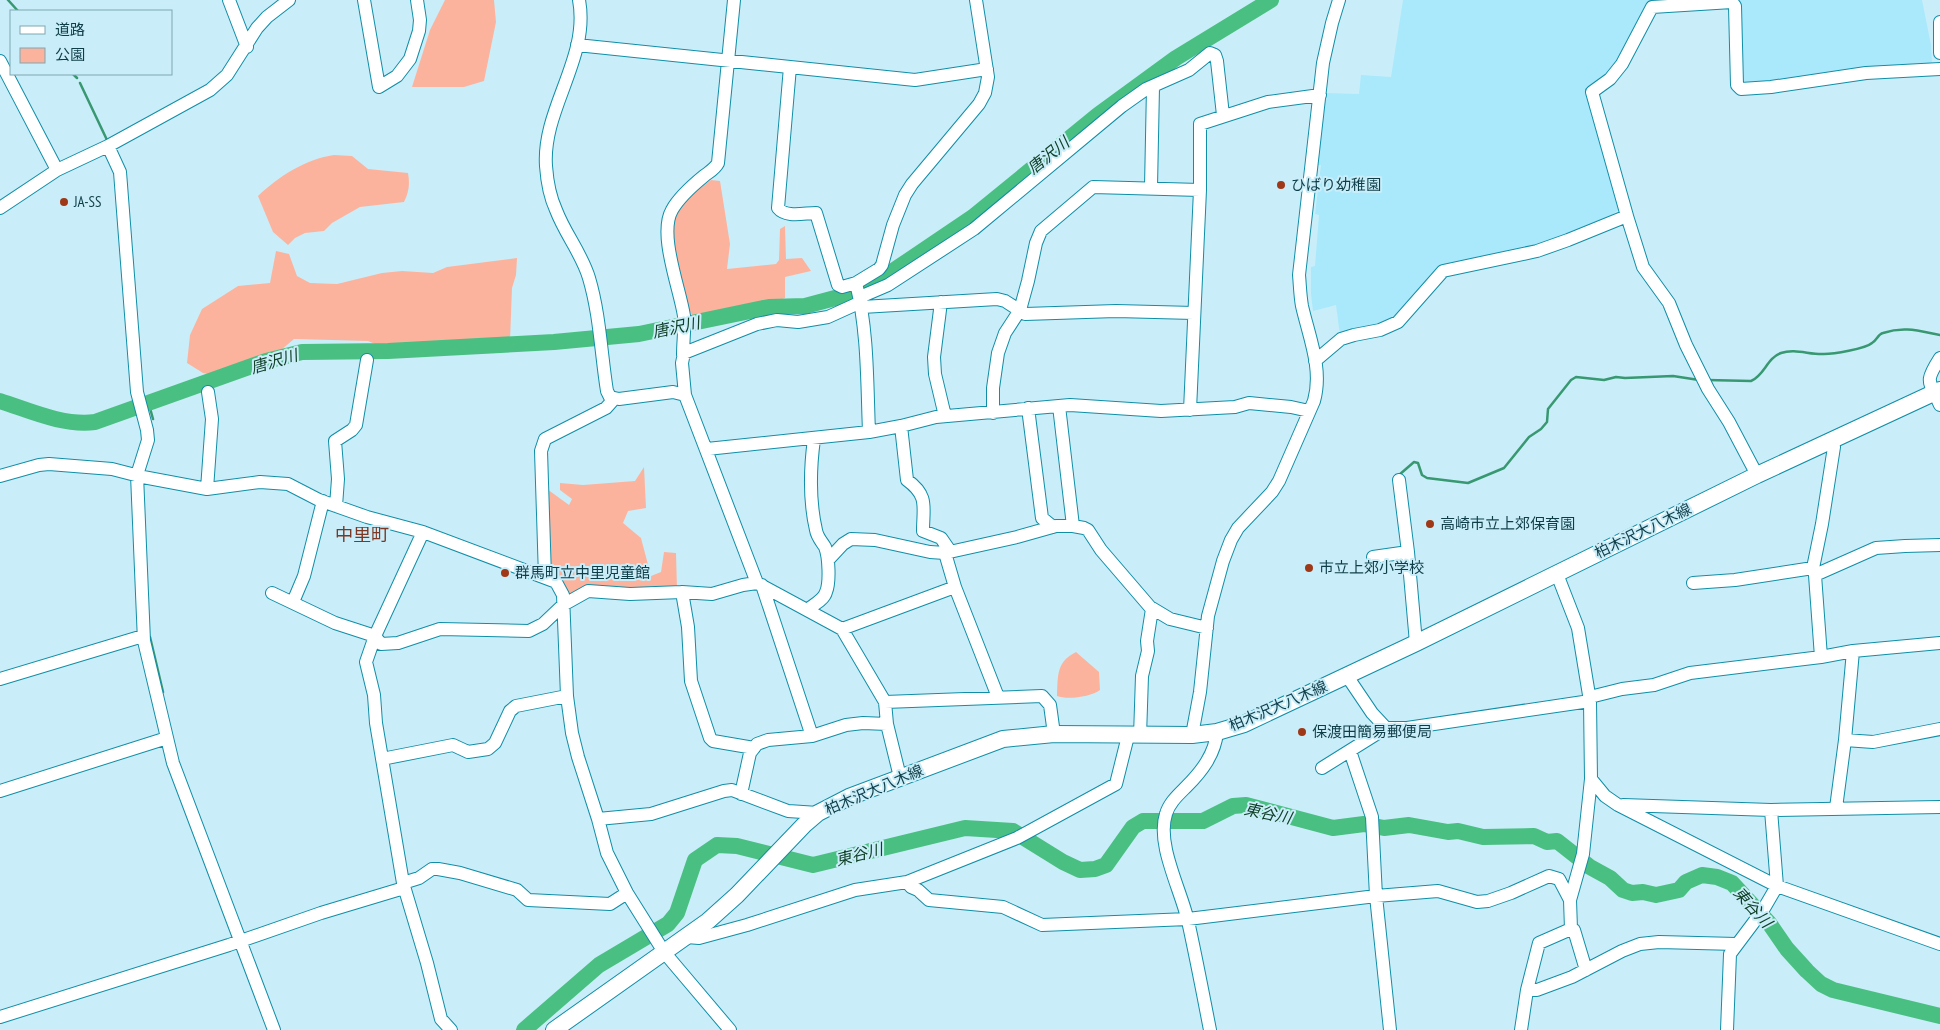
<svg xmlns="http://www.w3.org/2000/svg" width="1940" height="1030" viewBox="0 0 1940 1030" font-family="'PT Sans Narrow','Noto Sans JP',sans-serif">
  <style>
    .built { fill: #a9e9fb }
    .green { fill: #fcb39e }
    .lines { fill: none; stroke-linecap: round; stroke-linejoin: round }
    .stream { stroke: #389871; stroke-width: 2.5 }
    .river { stroke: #4abf82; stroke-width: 16 }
    .minor-casing { stroke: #108ea7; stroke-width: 14 }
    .major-casing { stroke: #108ea7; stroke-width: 18 }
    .minor { stroke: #fff; stroke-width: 12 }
    .major { stroke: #fff; stroke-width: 16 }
    .poi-dot { fill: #9f3816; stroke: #c9eef9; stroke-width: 2 }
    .labels { text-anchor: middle; stroke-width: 4; stroke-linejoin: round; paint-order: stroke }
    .poi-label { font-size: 15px; fill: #0e3d48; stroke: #c9eef9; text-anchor: start }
    .street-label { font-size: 15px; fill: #0e3d48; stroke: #c9eef9 }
    .water-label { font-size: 16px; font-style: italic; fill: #104028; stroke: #c9eef9 }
    .quarter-label { font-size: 18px; fill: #7c3824; stroke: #c9eef9 }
  </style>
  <rect width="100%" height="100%" fill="#c9eef9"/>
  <!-- built -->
  <path class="built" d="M1403 0H1922L1931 45 1932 63 1865 68 1770 82 1740 83 1737 0 1654 2 1619 62 1608 76 1586 91 1620 209 1603 221 1536 248 1442 268 1402 314 1385 324 1340 335 1336 305 1313 311 1311 294V267L1315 266 1319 215 1315 214 1321 165H1316L1324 93 1359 94 1361 75 1391 77Z"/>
  <!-- green -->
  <path class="green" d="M445 0H494L496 22 484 81 464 87H412L430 30Z
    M334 155 352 156 368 169 408 173C410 184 409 192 404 202L360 207 332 223 324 231 305 233 295 238 288 245 273 232 258 196C279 176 306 159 334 155Z
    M711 180 720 181 730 244 727 269 776 264 779 260 780 229 785 226 786 259 802 258 811 271 785 277V298L739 315 695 323 681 290 672 252 674 210 684 200Z
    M276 251 289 254 297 276 310 283 337 284 382 273 402 271 433 273 447 267 517 258 516 275 512 288 510 341 453 348 395 352 368 341 294 339 267 362 223 377 203 373 187 363 190 335 202 309 238 286 270 283Z
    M644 467 646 508 628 511 623 523 641 538 651 576 661 572 664 552 676 553 677 589 568 598 562 580 547 569V489L569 505 572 499 560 490V483L583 485 635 481Z
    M1076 652 1099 672 1100 690C1091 697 1067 700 1057 696 1058 676 1056 662 1076 652Z"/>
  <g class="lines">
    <!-- stream -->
    <path class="stream" d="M8 0 18 11
      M73 74 77 78
      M80 83 107 140
      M1707 380 1751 381C1764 376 1767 358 1781 353 1795 348 1810 355 1824 354 1833 354 1865 349 1872 343 1877 340 1878 334 1883 333 1904 326 1919 331 1940 335
      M147 397 153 419
      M1399 475 1414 462 1418 463 1422 475 1427 478 1468 483 1504 468 1529 437 1541 429 1547 422 1548 409 1571 380 1576 377 1604 380 1616 377 1625 378 1673 376 1699 380
      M150 637 163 692"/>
    <!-- river -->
    <path class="river" d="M0 401C31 411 63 426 95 422L266 361 302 352 388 351 554 342 639 334 769 307 805 306 850 294 863 289 890 273 973 217 1098 115 1176 58 1271 0
      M524 1030 599 965 668 924 677 913 695 860 717 845 737 846 813 865 965 828 1013 831 1063 862 1080 870 1095 869 1106 865 1133 827 1143 821H1203L1233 806 1246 805 1333 828 1364 824 1384 828 1409 825 1448 832 1458 831 1483 837 1534 836 1547 842 1557 841 1590 867 1610 878 1623 890 1632 893 1643 892 1656 895 1679 890 1686 882 1702 875 1717 877 1732 883 1769 923 1787 949 1807 971 1821 984 1833 990 1940 1016"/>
    <defs>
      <path id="minor" d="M229 0 247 47
        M364 0 379 87 397 76 410 59 419 31 420 20 417 0
        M579 0C590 58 542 109 546 166 547 180 550 197 556 210 565 234 582 254 589 278 600 315 601 354 607 391L610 397 619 399 673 392 685 395 757 583 842 629 885 702 887 724 900 777
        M1940 22V53
        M577 45 915 80 987 69
        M0 61 57 170
        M790 67 778 208C786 218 804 213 816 213L838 285 842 287 856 283
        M108 146 120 172 137 392 147 430 148 440 137 475 144 641 173 763 274 1030
        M1151 187 1153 87
        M0 208 57 170 108 146 210 90 227 75 257 28 267 17 289 0
        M1627 216 1643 267 1669 303 1686 345 1708 389 1729 422 1757 475
        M860 297 888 285 974 229 1122 106 1146 89 1189 70 1210 53 1215 55 1217 61 1223 115
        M941 302 934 357 935 374 945 416
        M862 307 997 299 1005 301 1025 314 1116 311 1194 313
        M683 355C683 342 685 329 684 316 680 289 658 234 672 210 679 197 693 185 704 176 709 172 715 169 718 163L734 0
        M1940 358C1924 383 1929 380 1940 405
        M1315 361 1341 339 1354 335 1380 330 1398 322 1443 271 1537 251 1568 240 1627 216 1592 92 1610 79 1622 64 1652 7 1732 2 1735 6 1737 85 1741 89 1771 87 1866 73 1940 69
        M685 395 682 363 684 353 757 324 777 320 798 322 828 317 861 302
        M1059 406 1073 526
        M1028 408 1042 518 1053 527
        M1190 410 1200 190V124L1268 102 1320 95
        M993 413V388L998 353 1005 333 1020 310 1028 281 1036 243 1041 231 1093 187 1200 190
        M901 426 907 480C929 496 923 507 923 531L941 538 950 551
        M869 432C867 383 868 331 856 283L879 269 882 265 893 225 905 195 912 184 979 104 985 93 988 77 976 0
        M707 449 869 432 901 426 936 417 1070 405 1161 411 1235 407 1249 403 1291 407 1309 411
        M0 476 39 465 49 464 112 469 143 477 207 489 260 482 288 484 319 500 367 517 423 532 556 582 563 595 567 696 572 733 578 757 598 819 607 853 627 893 664 952 730 1030
        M1399 480 1408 552 1416 643
        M207 489 212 419 208 392
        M336 506 338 479 335 441 352 430 356 425 367 360
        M423 532 375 636 366 662 374 695 376 723 403 883 427 963 441 1019 451 1030
        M945 553 955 587 998 697
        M1373 557 1408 552
        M829 559 843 544 851 539 875 540 930 552 945 553 1017 537 1056 526H1073L1084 528 1088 530 1101 550 1150 607 1170 619 1207 628
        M1557 574 1578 628 1590 701
        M1815 575 1876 548 1905 546 1940 545
        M545 577 541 451 545 439 606 408 614 399
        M1693 583 1735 580 1813 568
        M762 585 812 736
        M682 592 688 627 691 681 710 738 713 741 754 748
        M272 593 335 623 375 636 381 644 398 643 440 629 529 631 543 624 563 605 588 591 630 594 682 592 712 594 743 585 757 583
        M293 602 304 576 323 501
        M807 610C813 605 824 600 826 592 830 583 829 557 825 547 822 542 817 537 816 530 809 500 810 469 814 439
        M842 629 955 587
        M1821 657 1815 575 1813 568 1822 524 1834 447 1830 442
        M1347 676 1372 713 1386 728H1407L1590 701 1591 779 1605 796 1618 805 1777 886 1940 944
        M0 679 143 636
        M1590 697 1622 689 1654 685 1690 673 1821 657 1853 651 1940 643
        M885 702 1042 696 1050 705 1054 734
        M1192 735 1200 692 1208 616 1223 561 1231 540 1238 528 1272 492 1279 481 1314 401C1323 369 1309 337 1302 306 1300 295 1300 285 1299 275L1323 63 1332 23 1339 0
        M1140 736 1142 676 1148 651 1147 641 1152 609
        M1845 740 1873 742 1940 729
        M1350 751 1372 817 1376 896 1390 1030
        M382 759 453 745 468 752 488 749 495 743 510 711 516 706 567 696
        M1322 768 1386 728
        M0 791 167 738
        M741 794 750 753 757 744 768 740 812 736 846 725 863 723 887 724
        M1623 805 1771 810 1940 807
        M1836 808 1845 740 1853 651
        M598 819 651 814 724 791 732 790 788 811 818 813
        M907 882 911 887 918 890 929 900 1003 907 1042 925 1188 919 1376 896 1438 891 1477 902 1488 901 1511 893 1549 876 1559 879 1570 900
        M403 883 419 878 432 869H438L460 873 517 890 528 900 610 904 627 893
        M1571 929 1574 930 1586 970
        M687 937 699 938 747 925 855 890 907 882 1017 838 1116 784 1128 736
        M1527 990H1537L1572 977 1622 951 1640 944 1659 942 1736 944
        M0 1017 229 945 321 913 404 888
        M1210 1030C1203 994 1196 957 1188 921 1181 890 1156 844 1166 814 1169 803 1178 795 1186 787 1202 771 1215 754 1217 732
        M1521 1030 1527 990 1539 943 1571 929 1570 900 1583 854 1591 779
        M1727 1030 1730 954 1763 910 1777 886 1771 810"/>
      <path id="major" d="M554 1030 708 921 737 895 804 825 818 813 849 797 1003 739 1054 734 1192 735 1217 732 1244 724 1416 643 1757 475 1940 390"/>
    </defs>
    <!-- minor casing -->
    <use href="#minor" class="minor-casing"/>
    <!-- major casing -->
    <use href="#major" class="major-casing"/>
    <!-- minor -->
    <use href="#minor" class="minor"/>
    <!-- major -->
    <use href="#major" class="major"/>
  </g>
  <!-- markers -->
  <g class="poi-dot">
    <circle cx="1281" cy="185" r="5"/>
    <circle cx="64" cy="202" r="5"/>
    <circle cx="1430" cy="524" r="5"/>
    <circle cx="1309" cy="568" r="5"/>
    <circle cx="505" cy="573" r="5"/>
    <circle cx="1302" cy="732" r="5"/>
  </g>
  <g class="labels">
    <!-- poi labels -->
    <g class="poi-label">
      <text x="1291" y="190">ひばり幼稚園</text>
      <text x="74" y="207">JA-SS</text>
      <text x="1440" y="529">高崎市立上郊保育園</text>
      <text x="1319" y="573">市立上郊小学校</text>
      <text x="515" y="578">群馬町立中里児童館</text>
      <text x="1312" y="737">保渡田簡易郵便局</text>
    </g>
    <!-- street labels -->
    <g class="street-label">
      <text transform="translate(1643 531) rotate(-26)" y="5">柏木沢大八木線</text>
      <text transform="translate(1278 706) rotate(-23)" y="5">柏木沢大八木線</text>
      <text transform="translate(874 790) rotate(-23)" y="5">柏木沢大八木線</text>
    </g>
    <!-- water labels -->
    <g class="water-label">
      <text transform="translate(1048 155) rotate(-39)" y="6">唐沢川</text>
      <text transform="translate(676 327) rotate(-12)" y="6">唐沢川</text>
      <text transform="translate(274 361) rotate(-16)" y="6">唐沢川</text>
      <text transform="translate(1268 813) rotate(12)" y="6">東谷川</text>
      <text transform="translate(859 854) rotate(-14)" y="6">東谷川</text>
      <text transform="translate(1753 907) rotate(48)" y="6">東谷川</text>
    </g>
    <!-- quarter labels -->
    <g class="quarter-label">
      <text x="362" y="541">中里町</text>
    </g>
  </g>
  <!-- legend -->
  <rect x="10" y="10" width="162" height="65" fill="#c9eef9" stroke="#7ea7b2"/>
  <rect x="20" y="26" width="25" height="8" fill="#ffffff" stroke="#7ea7b2"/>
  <text x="55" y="35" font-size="15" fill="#0e3d48">道路</text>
  <rect x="20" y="48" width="25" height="15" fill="#fcb39e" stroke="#7ea7b2"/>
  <text x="55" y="60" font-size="15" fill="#0e3d48">公園</text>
</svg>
